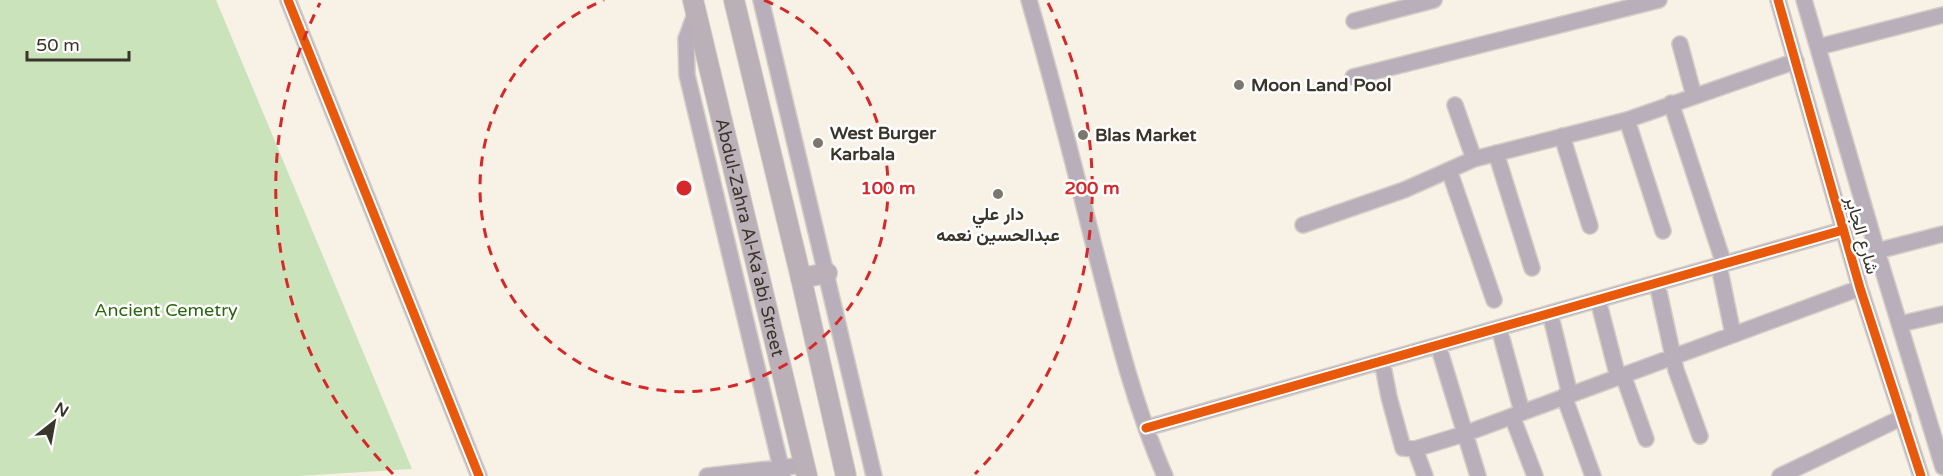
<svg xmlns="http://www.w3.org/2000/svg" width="1943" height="476" viewBox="0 0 1943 476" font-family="'Varela Round',Vazirmatn,sans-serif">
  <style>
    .green { fill: #cbe3bb }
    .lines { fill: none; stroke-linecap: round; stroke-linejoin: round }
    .minor-casing { stroke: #d3cec6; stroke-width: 18 }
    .major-casing { stroke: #d3cec6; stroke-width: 22 }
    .minor { stroke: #b8afba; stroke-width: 15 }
    .major { stroke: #bbafb8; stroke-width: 20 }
    .cycleway-casing { stroke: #fff; stroke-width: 13 }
    .cycleway { stroke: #e8590c; stroke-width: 9 }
    .ring { fill: none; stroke: #d62828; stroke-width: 3; stroke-dasharray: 10 8 }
    .poi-dot { fill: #7c776c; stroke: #fff; stroke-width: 2 }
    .labels { text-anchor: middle; stroke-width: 5; stroke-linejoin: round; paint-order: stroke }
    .poi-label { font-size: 18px; font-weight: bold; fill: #3a352b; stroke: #fff; text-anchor: start }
    .street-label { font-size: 18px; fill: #3a352b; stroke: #fff }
    .park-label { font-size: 18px; fill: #2a660c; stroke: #fff }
    .centre { fill: #d62828; stroke: #fff; stroke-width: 3 }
    .ring-label { font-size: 18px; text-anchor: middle; font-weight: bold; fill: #d62828; stroke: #fff; stroke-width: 5; stroke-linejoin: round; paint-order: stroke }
  </style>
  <rect width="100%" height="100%" fill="#f7f1e6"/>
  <!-- green -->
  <path class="green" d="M0 0H216L412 469 298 476H0Z"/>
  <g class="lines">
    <defs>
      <path id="minor" d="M288 0 479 476
        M761 0 874 476
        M1029 0C1052 80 1073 161 1093 242 1113 319 1133 403 1165 476
        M1778 0 1860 288 1921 476
        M1804 0 1877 251 1943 467
        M696 12 686 39 687 75 783 476
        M1354 21 1434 0
        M1680 44 1694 96
        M1818 47 1943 15
        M1353 77 1659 0
        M1671 103 1724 264
        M1455 105 1474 159 1627 120 1796 61
        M1627 120 1663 231
        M1562 136 1590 226
        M1496 153 1532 268
        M1449 170 1494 300
        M1303 225 1404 190 1474 159
        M1877 251 1943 234
        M1719 266 1733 334
        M1657 283 1676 370 1700 436
        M1598 300 1618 377
        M1550 313 1570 395
        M1900 324 1943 314
        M1499 328 1522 412
        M1438 345 1478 476
        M1382 361 1389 397 1403 448 1415 449 1464 434 1860 288
        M1623 375 1646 439
        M1564 396 1593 476
        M1512 416 1535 476
        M1146 428 1843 230
        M1415 449 1425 476
        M707 476 805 465
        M1780 476 1903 417"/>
      <g id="major">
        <path id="s1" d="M693 0 807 476"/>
        <path d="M734 0 801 278 846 476"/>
        <path d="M801 278 827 273"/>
      </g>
    </defs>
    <!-- minor casing -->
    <use href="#minor" class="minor-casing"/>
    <!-- major casing -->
    <use href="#major" class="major-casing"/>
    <!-- minor -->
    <use href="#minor" class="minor"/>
    <!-- major -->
    <use href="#major" class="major"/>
    <defs>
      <path id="cycleway" d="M288 0 479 476
        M1778 0 1860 288 1921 476
        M1146 428 1843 230"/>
    </defs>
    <!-- cycleway casing -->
    <use href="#cycleway" class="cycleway-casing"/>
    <!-- cycleway -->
    <use href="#cycleway" class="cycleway"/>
  </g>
  <!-- distance rings -->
  <g class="ring">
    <path d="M764 0A204 204 0 1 1 604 0"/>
    <path d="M393 474A408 408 0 0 1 320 3M1048 3A408 408 0 0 1 975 474"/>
  </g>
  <!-- markers -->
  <g class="poi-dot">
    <circle cx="1239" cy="85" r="6"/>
    <circle cx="1083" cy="135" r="6"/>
    <circle cx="818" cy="143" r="6"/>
    <circle cx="998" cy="194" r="6"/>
  </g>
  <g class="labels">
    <!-- poi labels -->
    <g class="poi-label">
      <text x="1251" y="91">Moon Land Pool</text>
      <text x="830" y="139">West Burger<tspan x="830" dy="21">Karbala</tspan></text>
      <text x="1095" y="141">Blas Market</text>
      <text x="998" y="220" text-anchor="middle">دار علي<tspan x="998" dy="21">عبدالحسين نعمه</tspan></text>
    </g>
    <!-- street labels -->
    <g class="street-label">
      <text transform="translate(1862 235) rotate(74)" y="6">شارع الجاير</text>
      <text dy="6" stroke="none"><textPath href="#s1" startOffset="244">Abdul-Zahra Al-Ka'abi Street</textPath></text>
    </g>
    <!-- park labels -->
    <g class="park-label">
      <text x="166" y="316">Ancient Cemetry</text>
    </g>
  </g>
  <circle cx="684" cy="188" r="9" class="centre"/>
  <g class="ring-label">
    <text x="888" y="194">100 m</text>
    <text x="1092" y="194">200 m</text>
  </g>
  <!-- north arrow -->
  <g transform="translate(54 422) rotate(31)" stroke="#ffffff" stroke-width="4.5" paint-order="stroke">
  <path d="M0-4.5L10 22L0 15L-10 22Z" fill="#3a352b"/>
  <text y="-9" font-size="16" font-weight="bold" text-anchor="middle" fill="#3a352b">N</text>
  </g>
  <!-- scale -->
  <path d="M27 51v9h102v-9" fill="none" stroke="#3a352b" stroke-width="3"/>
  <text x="36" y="51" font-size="18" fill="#3a352b" stroke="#ffffff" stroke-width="4.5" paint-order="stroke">50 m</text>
</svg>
